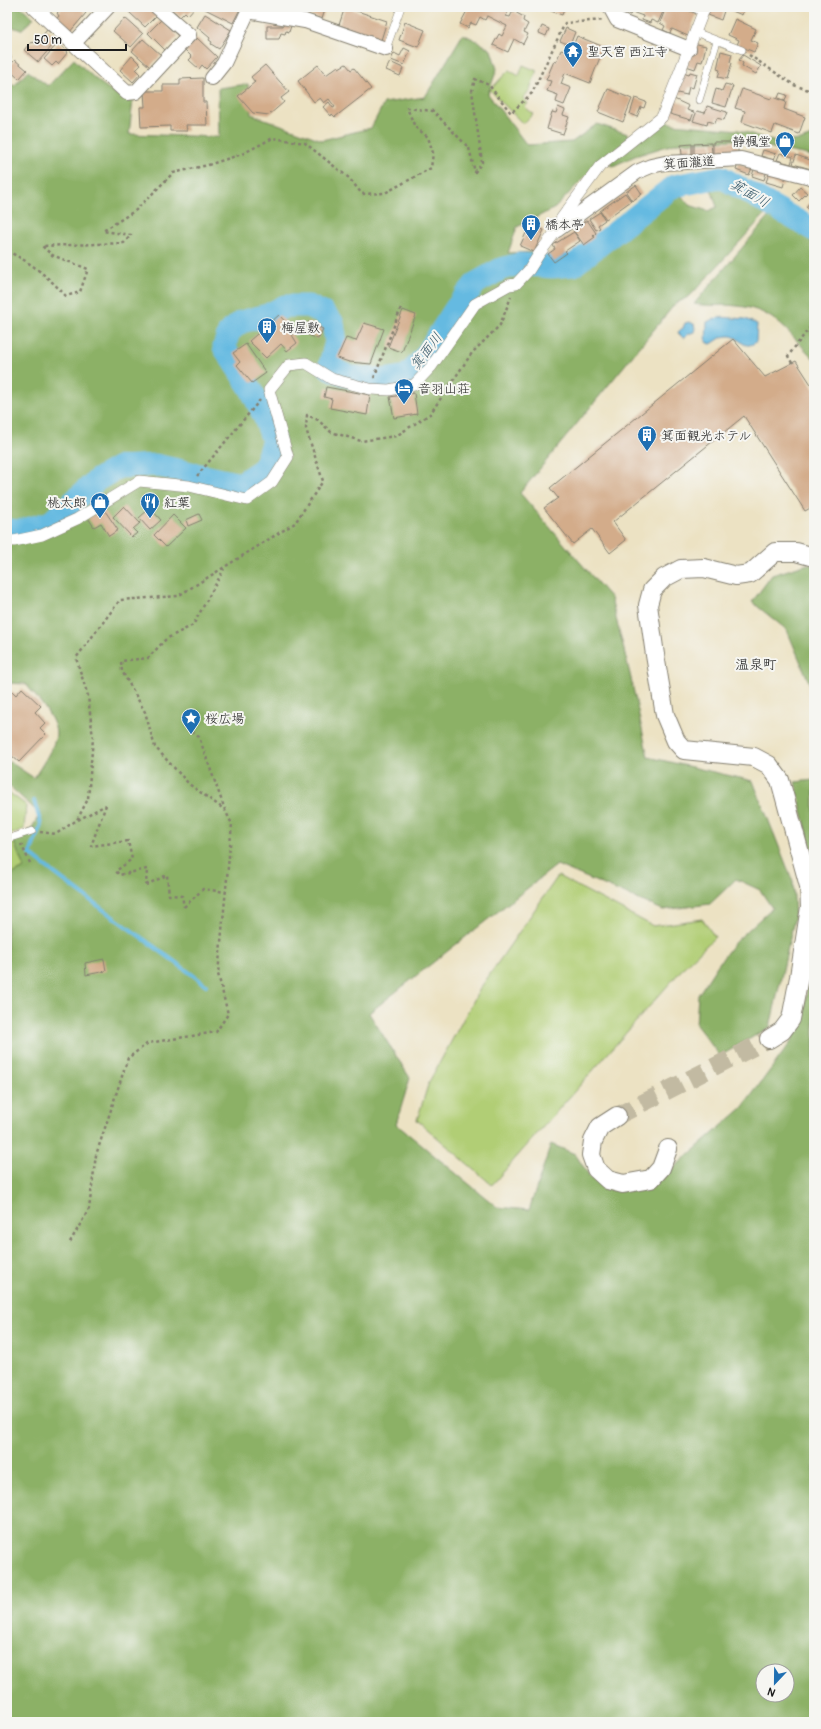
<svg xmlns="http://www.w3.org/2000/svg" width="821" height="1729" viewBox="0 0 821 1729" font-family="Pangolin,'Klee One',sans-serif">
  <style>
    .green { fill: #b1ce74; stroke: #667548 }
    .forest { fill: #8cb166; stroke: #546641; fill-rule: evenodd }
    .water { fill: #65bae1; stroke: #406b7e }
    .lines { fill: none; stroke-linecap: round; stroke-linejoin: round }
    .stream { stroke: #65bae1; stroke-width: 4 }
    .river { stroke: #65bae1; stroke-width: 23 }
    .building { fill: #d3ac8a }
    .tertiary-tunnel { stroke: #c2baa2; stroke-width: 18; stroke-dasharray: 18 9; stroke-linecap: butt }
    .service-casing { stroke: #847f70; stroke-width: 8 }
    .pedestrian-casing { stroke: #847f70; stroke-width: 12 }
    .minor-casing { stroke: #847f70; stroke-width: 16 }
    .tertiary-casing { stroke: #847f70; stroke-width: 20 }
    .path { stroke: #847f70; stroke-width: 2.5; stroke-dasharray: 3 3; stroke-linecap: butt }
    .service { stroke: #fff; stroke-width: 7 }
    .pedestrian { stroke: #fff; stroke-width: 11 }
    .minor { stroke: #fff; stroke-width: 14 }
    .tertiary { stroke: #fff; stroke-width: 18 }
    .labels { text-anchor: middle; stroke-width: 4; stroke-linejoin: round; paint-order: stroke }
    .poi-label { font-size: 13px; fill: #1c1c1c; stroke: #f6f6f2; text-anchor: start }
    .street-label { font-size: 13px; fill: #1c1c1c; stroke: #f6f6f2 }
    .water-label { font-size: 14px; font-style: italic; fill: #395b6b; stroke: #f6f6f2 }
    .neighbourhood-label { font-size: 14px; fill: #1c1c1c; stroke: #f6f6f2 }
  </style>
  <rect width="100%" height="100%" fill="#f6f6f2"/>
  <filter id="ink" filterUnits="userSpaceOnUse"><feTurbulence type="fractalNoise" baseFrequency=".025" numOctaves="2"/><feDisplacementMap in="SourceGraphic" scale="8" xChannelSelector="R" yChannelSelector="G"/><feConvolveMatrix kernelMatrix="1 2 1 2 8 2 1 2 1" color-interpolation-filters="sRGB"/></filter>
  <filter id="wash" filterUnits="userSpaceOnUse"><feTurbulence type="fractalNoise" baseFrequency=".012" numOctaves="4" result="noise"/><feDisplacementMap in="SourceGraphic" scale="16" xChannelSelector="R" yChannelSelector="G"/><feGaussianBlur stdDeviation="0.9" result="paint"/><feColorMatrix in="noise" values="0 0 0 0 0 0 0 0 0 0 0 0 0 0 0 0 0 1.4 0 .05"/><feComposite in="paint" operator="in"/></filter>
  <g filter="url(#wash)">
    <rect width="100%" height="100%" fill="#ece2c3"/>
    <!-- green -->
    <path class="green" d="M523 65 537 71 529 91 523 98 528 103 525 107 533 114 523 124 490 90 509 70 519 76Z
      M7 791 26 805 24 829 7 836Z
      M13 840 25 868 7 877V842Z
      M558 876 653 926 702 919 715 937 685 966 492 1185 417 1120 429 1082 481 987Z"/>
    <!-- forest -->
    <path class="forest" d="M7 7H21L34 18 21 30 7 25Z
      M463 34 479 42 491 50 497 69 488 94 527 145 572 142 597 124 628 134V140L597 164 555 208 517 227 508 253 536 252 532 272 577 270 676 189 689 205 708 211 717 207 709 183 722 181 769 210 690 296 675 304 520 493 611 598 630 674 648 757 753 781 793 882 795 916 770 1027 720 1056 696 1025 698 995 717 966 734 943 772 908 760 890 736 879 710 904 663 910 557 865 369 1013 410 1078 396 1124 497 1207 529 1210 551 1144 575 1154 591 1178 622 1190 655 1184 742 1108 788 1046 803 1020 814 937V1722H7V877L24 868 13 840 31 829 40 814 7 784V763L10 762 34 778C40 768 56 745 56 734 56 718 35 696 26 684L7 683V79L14 86 28 71 48 86 74 59C91 75 109 94 133 100L129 134 219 137 218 88 248 84 251 114 322 140 371 128 384 103 425 97ZM763 1671H787V1695H763Z
      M663 119 673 124 739 130 776 142 801 140 814 135V155L812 156 733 140 677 143 635 156 613 166 608 164Z
      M771 214 801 231 814 245V359C790 335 775 309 737 306 723 304 709 307 694 304Z
      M808 564 814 566V694L787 630 752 602 772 575Z
      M814 780V861L795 782Z"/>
    <!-- water -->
    <path class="water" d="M720 317 745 319 757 324 756 342C742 352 741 335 728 336 721 336 717 341 711 344L706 342 707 322Z
      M689 322 694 324 695 328 694 332 688 334 686 337 683 338 678 333 679 331 683 328 685 323Z"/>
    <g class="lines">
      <!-- stream -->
      <path class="stream" d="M34 801 41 824 30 854C87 900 148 941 206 985"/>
      <!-- river -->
      <path class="river" d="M7 530 20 531 51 522 97 480 119 467 155 465 240 484 264 468 273 440 264 416 251 389 224 347 229 332 241 322 268 315 285 306H308L323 313 333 323 336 342 329 368 351 377 384 380 407 376 424 358 456 308 476 283 501 269 519 264 552 267 574 265 674 186 721 177 814 230"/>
    </g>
    <g id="blocks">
      <!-- building -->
      <path class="building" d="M63 7H79L86 13 69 33 55 21 59 16 57 13Z
        M133 7H147L156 16 145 27 129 12Z
        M169 7H195L188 15 185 12 180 17Z
        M201 7H241L233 23Z
        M305 7H326L322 19 303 13Z
        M345 7 387 21 381 40 339 25Z
        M469 7H510L506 16 510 17 513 11 524 17 523 21 528 24 524 32 528 34 523 44 514 39 508 52 493 45 499 34 502 36 507 26 487 16 485 20 480 17 476 25 471 23 468 28 460 24Z
        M551 7H565L562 15 551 11Z
        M621 7H665L658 23 651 20 650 23 642 20 643 16 632 12 630 15 623 12 625 9Z
        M666 7H680L697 14 688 36 672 29 670 33 663 30 665 26 660 23Z
        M711 7 725 8 721 20 708 15Z
        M731 7H745L742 15 730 10Z
        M205 14 231 30 219 49 211 44 212 42 209 40 210 38 197 27Z
        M125 18 143 34 131 47 113 31Z
        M735 19 756 29 751 40 758 43 754 52 737 45 739 40 728 35Z
        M161 20 178 36 165 50 148 33Z
        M405 22 425 30 418 47 399 40Z
        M284 23 291 26 289 32 286 31 285 34 281 33 279 39H267V26H283Z
        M542 26 549 29 546 36 539 33Z
        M566 28 575 32 570 45 560 41Z
        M47 30 58 39 38 62 24 50 30 43 37 42Z
        M7 36 11 58 7 59Z
        M577 36 604 47 590 83 565 73 561 84 571 88 564 105 556 102 558 95 547 91 551 81 546 80 554 61 556 62 561 50 570 53Z
        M197 38 217 57 206 69 202 65 199 69 189 60 192 57 185 50Z
        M143 39 161 55 150 67 132 51Z
        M58 43 68 52 58 64 56 62 52 66 44 59Z
        M693 43 706 46 702 62 698 61 695 69 686 66Z
        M404 48 410 51 404 65 391 60 394 53 400 56Z
        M721 51 732 54 730 62 732 63 727 79 718 77 720 70 717 69Z
        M743 55 761 66 756 74 742 66 743 63 739 60Z
        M132 56 141 65 136 70 140 74 133 82 120 70Z
        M15 60 27 70 19 79 7 68Z
        M390 62 403 68 400 76 386 70Z
        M346 64 351 70 354 68 371 89 335 117 332 114 331 116 323 107 329 102 333 108 335 107 329 99 324 103 320 98 314 102 298 81 318 65 326 75 338 66 339 68Z
        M265 65 289 92 281 98 284 102 269 115 253 113 238 96 255 82 251 77Z
        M690 72 697 74 693 88 689 87 687 95 677 93 683 73 689 75Z
        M203 78V102H206L207 125H186L187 131H170V126L141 127 140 107H145L144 91H163V85H180V79Z
        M725 84 733 86 726 107 712 103 716 89 722 91Z
        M608 89 632 99 623 122 598 112Z
        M742 89 771 99 772 97 786 102 784 109 805 117 799 134 775 125 772 133 742 122 745 111 735 108Z
        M780 93 787 95 785 101 778 98Z
        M635 98 646 102 644 108 641 107 637 117 630 114Z
        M674 99 689 106 687 110 694 112 691 120 670 114Z
        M707 106 727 112 724 120 717 118 715 123 708 121 707 125 693 121 697 111 705 113Z
        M558 107 565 110 563 115 569 117 563 134 547 129 552 112 556 113Z
        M713 142H738V154H713Z
        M711 143 712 153 694 154V144Z
        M692 144V154L682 155 681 145Z
        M763 150 776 154 774 160 761 156Z
        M780 153 793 157 791 164 777 160Z
        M796 155 813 161 811 169 793 164Z
        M738 163 752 168 749 175 736 170Z
        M755 166 767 170 764 180 752 176Z
        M770 171 786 176 783 187 766 182Z
        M636 185 642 194 632 201 626 192Z
        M800 187 807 193 799 201 793 195Z
        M625 193 631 201 606 219 600 211Z
        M814 197V213L806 207Z
        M600 212 605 220 598 225 600 228 596 230 589 219Z
        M587 220 596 233 593 236 595 237 584 245 573 230Z
        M537 227 544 230 534 252 520 246 526 233 534 236Z
        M574 232 580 241 565 251 567 253 554 262 548 254 555 249 553 245Z
        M403 310 416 315 402 352 388 347Z
        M279 315 295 332 292 335 297 343 287 351 281 344 266 358 249 341Z
        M308 322 323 329 318 339 303 333Z
        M364 323 384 329 371 364 349 362 337 358 346 338 356 341Z
        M733 339 765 377 796 361 814 389V506L805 511 744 416 613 522 626 540 610 553 592 529 573 544 544 508 558 498 550 488Z
        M246 344 266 373 252 383 237 365 240 362 233 353Z
        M326 387 370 395 367 415 330 408 332 399 324 397Z
        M414 393 417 414 394 418 390 397Z
        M124 506 140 523 133 529 137 533 132 537 113 517Z
        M103 508 118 530 109 536 101 523 94 527 88 518Z
        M150 508 161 520 150 530 139 518Z
        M199 514 202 520 188 526 186 520Z
        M173 515 186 528 166 547 154 535Z
        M22 688 41 706 35 712 45 723 40 728 46 734 19 762 12 756 7 757V695L12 691 16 695Z
        M104 959 106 971 86 975 85 963Z"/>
    </g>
  </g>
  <g filter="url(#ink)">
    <use href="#blocks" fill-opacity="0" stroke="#847f70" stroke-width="1"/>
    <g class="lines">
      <!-- tertiary-tunnel -->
      <path class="tertiary-tunnel" d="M617 1116 769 1039"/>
      <defs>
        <path id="service" d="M691 7 703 12
          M695 32 742 50
          M386 49 401 7
          M699 100 717 41
          M7 839 32 831"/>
        <path id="pedestrian" d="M7 540 14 541 42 535 77 519 139 481 189 486 247 500 272 482 288 457 269 390 289 365 306 363 332 379 370 389 389 390 414 385 431 367 475 304 509 285 516 284 529 270 539 254 557 230 561 219 600 166 662 117 705 7"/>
        <path id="minor" d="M34 7 127 93 136 92 189 35 157 7
          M610 7 617 20 689 49
          M248 11 305 21 386 49
          M74 43 108 7
          M212 78 224 63 250 7
          M557 230 637 172 651 166 665 163 741 159 814 178"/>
        <path id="tertiary" d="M769 1039 782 1031 791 1019 799 977 810 907 809 886 780 780 769 765 754 757 684 750 676 741 665 715 655 655 648 605 652 590 664 578 681 569 704 568 736 576 750 574 775 552H796L814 557
          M617 1116 600 1127 593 1141 591 1155 596 1169 608 1180 623 1184 651 1179 661 1168 668 1149"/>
      </defs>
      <!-- service casing -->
      <use href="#service" class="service-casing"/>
      <!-- pedestrian casing -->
      <use href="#pedestrian" class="pedestrian-casing"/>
      <!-- minor casing -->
      <use href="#minor" class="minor-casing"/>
      <!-- tertiary casing -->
      <use href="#tertiary" class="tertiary-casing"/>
      <!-- path -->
      <path class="path" d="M749 55 794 85 814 92
        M7 251C31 262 48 277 66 296L80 292 88 269 52 255 42 246 124 243 131 235 103 231 136 210 173 173 208 165 242 154 273 138 305 143 349 178 362 194 385 193 431 168 433 153 428 137 415 127 407 108 433 111 469 148 475 172 482 162 472 91 475 79 489 85 511 113 532 93 565 23 604 20
        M792 363 788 356 814 322
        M374 378 402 305
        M197 476 260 400
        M192 732 199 737 225 810
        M106 805 91 846 128 841 132 859 116 871 119 875 147 869 146 885
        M78 820 106 805
        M40 832 56 834 77 820 88 799 93 738 88 696 76 658 120 600 178 596 295 523 323 481 306 429 307 415 318 420 331 432 361 441 396 436 430 414 472 353 500 325 511 297
        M21 844 31 865
        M146 885 167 875 169 895 182 896 184 907
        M184 907 203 889 226 892
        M70 1242 89 1209 96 1155 128 1058 148 1043 216 1032 228 1014 218 974 232 824 225 810 189 784 155 747 145 712 122 671 121 661 148 658 166 639 193 625 224 569"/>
      <!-- service -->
      <use href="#service" class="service"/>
      <!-- pedestrian -->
      <use href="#pedestrian" class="pedestrian"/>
      <!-- minor -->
      <use href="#minor" class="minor"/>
      <!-- tertiary -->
      <use href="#tertiary" class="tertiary"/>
    </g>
  </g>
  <!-- icons -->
  <defs>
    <symbol id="temple-pin" viewBox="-11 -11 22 30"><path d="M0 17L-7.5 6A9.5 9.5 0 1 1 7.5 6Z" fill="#1f6fb2" stroke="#f6f6f2"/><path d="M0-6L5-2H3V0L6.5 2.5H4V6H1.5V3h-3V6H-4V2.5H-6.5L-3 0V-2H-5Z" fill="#fff"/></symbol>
    <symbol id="shop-pin" viewBox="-11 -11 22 30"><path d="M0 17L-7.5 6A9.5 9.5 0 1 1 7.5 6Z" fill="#1f6fb2" stroke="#f6f6f2"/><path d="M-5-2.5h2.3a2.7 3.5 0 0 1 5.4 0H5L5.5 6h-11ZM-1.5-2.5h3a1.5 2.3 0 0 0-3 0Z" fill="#fff"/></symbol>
    <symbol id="building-pin" viewBox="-11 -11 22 30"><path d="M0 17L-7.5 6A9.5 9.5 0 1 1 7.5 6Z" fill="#1f6fb2" stroke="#f6f6f2"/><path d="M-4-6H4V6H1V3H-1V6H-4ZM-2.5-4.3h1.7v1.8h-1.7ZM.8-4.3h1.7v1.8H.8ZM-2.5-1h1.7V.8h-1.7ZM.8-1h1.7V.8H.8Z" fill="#fff"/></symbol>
    <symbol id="hotel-pin" viewBox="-11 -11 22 30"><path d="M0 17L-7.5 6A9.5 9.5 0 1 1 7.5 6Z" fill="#1f6fb2" stroke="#f6f6f2"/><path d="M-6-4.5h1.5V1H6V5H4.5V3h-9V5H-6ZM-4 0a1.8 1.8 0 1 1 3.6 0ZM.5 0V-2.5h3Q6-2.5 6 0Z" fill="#fff"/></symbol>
    <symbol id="restaurant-pin" viewBox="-11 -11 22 30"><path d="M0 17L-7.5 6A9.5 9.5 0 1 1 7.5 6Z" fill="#1f6fb2" stroke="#f6f6f2"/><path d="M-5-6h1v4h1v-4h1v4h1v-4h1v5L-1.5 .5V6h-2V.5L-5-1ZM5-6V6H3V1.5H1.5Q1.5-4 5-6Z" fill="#fff"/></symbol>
    <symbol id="sight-pin" viewBox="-11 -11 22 30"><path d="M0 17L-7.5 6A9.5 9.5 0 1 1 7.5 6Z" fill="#1f6fb2" stroke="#f6f6f2"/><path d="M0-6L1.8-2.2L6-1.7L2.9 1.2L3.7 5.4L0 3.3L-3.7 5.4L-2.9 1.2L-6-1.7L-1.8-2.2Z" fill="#fff"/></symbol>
  </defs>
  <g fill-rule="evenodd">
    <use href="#temple-pin" x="562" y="40" width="22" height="30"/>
    <use href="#shop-pin" x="774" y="130" width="22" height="30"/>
    <use href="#building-pin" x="520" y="213" width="22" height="30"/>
    <use href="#building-pin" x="256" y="316" width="22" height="30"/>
    <use href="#hotel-pin" x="393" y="377" width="22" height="30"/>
    <use href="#building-pin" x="636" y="424" width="22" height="30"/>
    <use href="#shop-pin" x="89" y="491" width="22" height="30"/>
    <use href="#restaurant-pin" x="139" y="491" width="22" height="30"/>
    <use href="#sight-pin" x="180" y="707" width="22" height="30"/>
  </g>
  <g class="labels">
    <!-- poi labels -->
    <g class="poi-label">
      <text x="587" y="56">聖天宮 西江寺</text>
      <text x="771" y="146" text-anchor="end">静楓堂</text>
      <text x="545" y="229">橋本亭</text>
      <text x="281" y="332">梅屋敷</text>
      <text x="418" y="393">音羽山荘</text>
      <text x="661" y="440">箕面観光ホテル</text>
      <text x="86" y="507" text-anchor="end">桃太郎</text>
      <text x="164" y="507">紅葉</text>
      <text x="205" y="723">桜広場</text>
    </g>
    <!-- street labels -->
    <g class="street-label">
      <text transform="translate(689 162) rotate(-4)" y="5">箕面瀧道</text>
    </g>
    <!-- water labels -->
    <g class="water-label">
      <text transform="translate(750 193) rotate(30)" y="5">箕面川</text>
      <text transform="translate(426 351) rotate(-53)" y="5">箕面川</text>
    </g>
    <!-- neighbourhood labels -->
    <g class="neighbourhood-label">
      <text x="756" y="669">温泉町</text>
    </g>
  </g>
  <!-- margin -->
  <rect width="821" height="1729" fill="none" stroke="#f6f6f2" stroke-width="24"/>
  <!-- north arrow -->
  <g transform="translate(775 1683) rotate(202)"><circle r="19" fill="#f6f6f2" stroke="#9f9f9c"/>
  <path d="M0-3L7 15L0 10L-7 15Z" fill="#1f6fb2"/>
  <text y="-6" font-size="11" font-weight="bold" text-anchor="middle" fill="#1c1c1c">N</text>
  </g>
  <!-- scale -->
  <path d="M28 44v6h98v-6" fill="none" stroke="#1c1c1c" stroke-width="2"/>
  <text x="34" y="44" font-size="12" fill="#1c1c1c" stroke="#f6f6f2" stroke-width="3" paint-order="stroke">50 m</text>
</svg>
